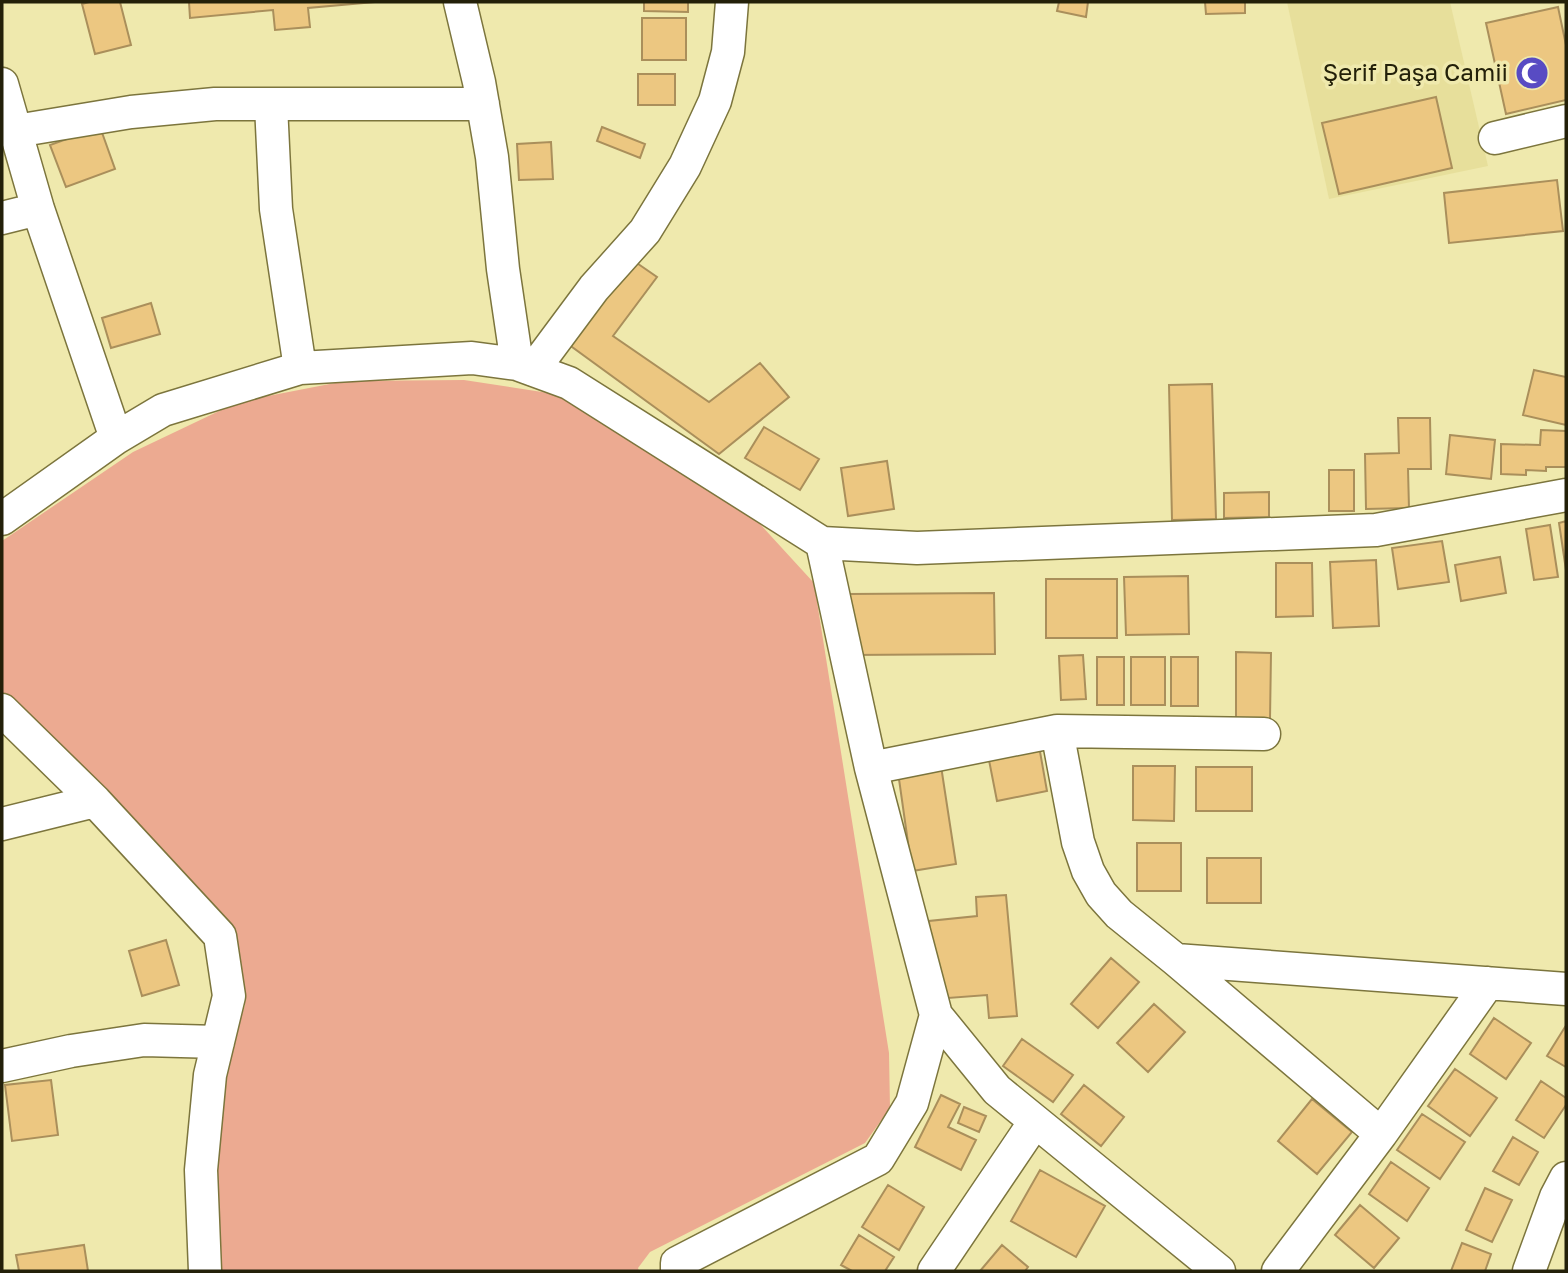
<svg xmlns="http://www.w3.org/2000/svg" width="1568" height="1273" viewBox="0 0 1568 1273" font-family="'Golos Text',sans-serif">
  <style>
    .built { fill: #e7df9b }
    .green { fill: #ecaa91 }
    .building { fill: #ecc781; stroke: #aa8f5b; stroke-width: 2 }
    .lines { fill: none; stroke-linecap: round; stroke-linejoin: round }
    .minor-casing { stroke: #7c753d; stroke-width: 35 }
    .minor { stroke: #fff; stroke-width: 32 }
    .labels { text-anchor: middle; stroke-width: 7; stroke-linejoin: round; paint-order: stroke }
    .poi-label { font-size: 24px; fill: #232009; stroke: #efe9ad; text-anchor: end }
  </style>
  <rect width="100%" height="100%" fill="#efe9ad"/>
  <!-- built -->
  <path class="built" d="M1287 2H1450L1488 166 1329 199Z"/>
  <!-- green -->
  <path class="green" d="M464 380 555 394 640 436 760 524 814 583 889 1053 890 1108 865 1143 650 1252 638 1268 639 1271H216L207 1138 226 1066 245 1005 238 948 117 804 2 695V541L133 452 238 402 345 381Z"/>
  <!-- building -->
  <path class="building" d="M89 2H120L131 45 95 54 82 4Z
    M189 2H375L308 8 310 27 275 30 273 10 190 18Z
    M644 2H688V12L644 11Z
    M1059 2H1088L1086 17 1057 11Z
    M1205 2H1245V13L1206 14Z
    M1558 7 1566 45V100L1506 114 1486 23Z
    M642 18H686V60H642Z
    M638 74H675V105H638Z
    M1436 97 1452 168 1339 194 1322 123Z
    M100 127 115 169 66 187 50 145Z
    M602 127 645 144 640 158 597 141Z
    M551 142 553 179 519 180 517 144Z
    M1557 180 1563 231 1449 243 1444 193Z
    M631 259 657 277 613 336 709 402 760 363 789 397 719 454 568 344Z
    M151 303 160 334 111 348 102 318Z
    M1534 370 1566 377V425L1523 415Z
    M1212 384 1216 519 1172 520 1169 385Z
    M1398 418H1430L1431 469H1408L1409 508 1366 509 1365 454 1399 453Z
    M764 427 819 459 800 490 745 458Z
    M1541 430 1566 431V467H1546V471L1526 470V475L1501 474V444L1540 445Z
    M1450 435 1495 440 1491 479 1446 474Z
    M887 461 894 509 848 516 841 468Z
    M1329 470H1354V511H1329Z
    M1269 492V517L1224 518V493Z
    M1566 521V570L1559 523Z
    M1550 525 1558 577 1534 580 1526 529Z
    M1442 541 1449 582 1398 589 1392 548Z
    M1500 557 1506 593 1461 601 1455 565Z
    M1376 560 1379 626 1333 628 1330 562Z
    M1276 563H1312L1313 616 1276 617Z
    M1188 576 1189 634 1126 635 1124 577Z
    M1046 579H1117V638H1046Z
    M994 593 995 654 850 655V594Z
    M1236 652 1271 653 1270 719 1236 718Z
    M1083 655 1086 699 1061 700 1059 656Z
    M1097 657H1124V705H1097Z
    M1131 657H1165V705H1131Z
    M1171 657H1198V706H1171Z
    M1039 746 1047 791 997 801 988 755Z
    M941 766 956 864 912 871 898 772Z
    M1133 766H1175L1174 821 1133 820Z
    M1196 767H1252V811H1196Z
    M1137 843H1181V891H1137Z
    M1207 858H1261V903H1207Z
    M1006 895 1017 1016 989 1018 987 995 935 999 929 921 977 916 976 897Z
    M166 940 179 985 142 996 129 951Z
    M1111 958 1139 982 1098 1028 1071 1004Z
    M1154 1004 1185 1032 1148 1072 1117 1043Z
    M1494 1018 1531 1043 1506 1079 1470 1054Z
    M1565 1027 1566 1028V1067L1547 1056Z
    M1022 1039 1073 1075 1053 1102 1003 1066Z
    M1455 1069 1497 1098 1470 1136 1428 1106Z
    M51 1080 58 1135 12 1141 5 1085Z
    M1541 1081 1566 1098V1105L1544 1138 1516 1120Z
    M1084 1085 1124 1117 1101 1146 1061 1114Z
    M941 1095 960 1104 948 1127 976 1140 961 1170 915 1147Z
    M1312 1099 1352 1132 1317 1174 1278 1141Z
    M964 1107 986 1116 979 1132 958 1123Z
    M1422 1114 1465 1142 1440 1179 1397 1150Z
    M1513 1137 1538 1152 1519 1185 1493 1171Z
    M1391 1162 1429 1188 1407 1221 1369 1194Z
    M1040 1170 1105 1206 1076 1257 1011 1221Z
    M888 1185 924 1207 899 1250 862 1227Z
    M1485 1188 1512 1200 1492 1242 1466 1230Z
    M1360 1205 1399 1238 1374 1268 1335 1235Z
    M859 1235 894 1257 885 1271H852L841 1265Z
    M1462 1243 1491 1254 1485 1271H1451Z
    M84 1245 88 1271H19L16 1255Z
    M1002 1245 1028 1267 1025 1271H980Z"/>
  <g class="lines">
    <defs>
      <path id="minor" d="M460 2 479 82 492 157 503 269 517 364
        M2 84 38 209 116 438
        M271 105 276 209 300 368
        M16 131 131 112 215 104H483
        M1495 138 1566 121
        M2 218 38 209
        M533 370 594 288 645 231 685 166 715 101 728 52 732 2
        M2 519 116 438 163 410 300 368 472 358 517 364 569 383 822 543 917 548 1376 530 1566 495
        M822 543 871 768 936 1015 997 1090 1219 1271
        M2 710 95 801 220 936 229 996 210 1075 201 1170 205 1271
        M1057 731 1078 842 1088 871 1101 894 1119 914 1176 960 1566 989
        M871 768 1057 731 1264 734
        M2 824 95 801
        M1176 960 1381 1134
        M2 1066 71 1051 144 1040 218 1042
        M677 1271V1263L878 1159 912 1103 936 1015
        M934 1271 1034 1123
        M1278 1271 1381 1134 1488 983
        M1529 1271 1556 1197 1566 1178"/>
    </defs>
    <!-- minor casing -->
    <use href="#minor" class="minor-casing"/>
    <!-- minor -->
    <use href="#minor" class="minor"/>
  </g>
  <!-- icons -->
  <defs>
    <symbol id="mosque-disc" viewBox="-11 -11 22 22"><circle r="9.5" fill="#584bc3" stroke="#efe9ad"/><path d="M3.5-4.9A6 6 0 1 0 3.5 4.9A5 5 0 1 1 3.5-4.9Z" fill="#fff"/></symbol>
  </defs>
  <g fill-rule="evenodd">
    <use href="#mosque-disc" x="1513" y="54" width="38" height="38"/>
  </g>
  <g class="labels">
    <!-- poi labels -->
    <g class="poi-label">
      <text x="1508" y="81">Şerif Paşa Camii</text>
    </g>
  </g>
  <!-- border -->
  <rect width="1568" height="1273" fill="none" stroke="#232009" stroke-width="7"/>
</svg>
